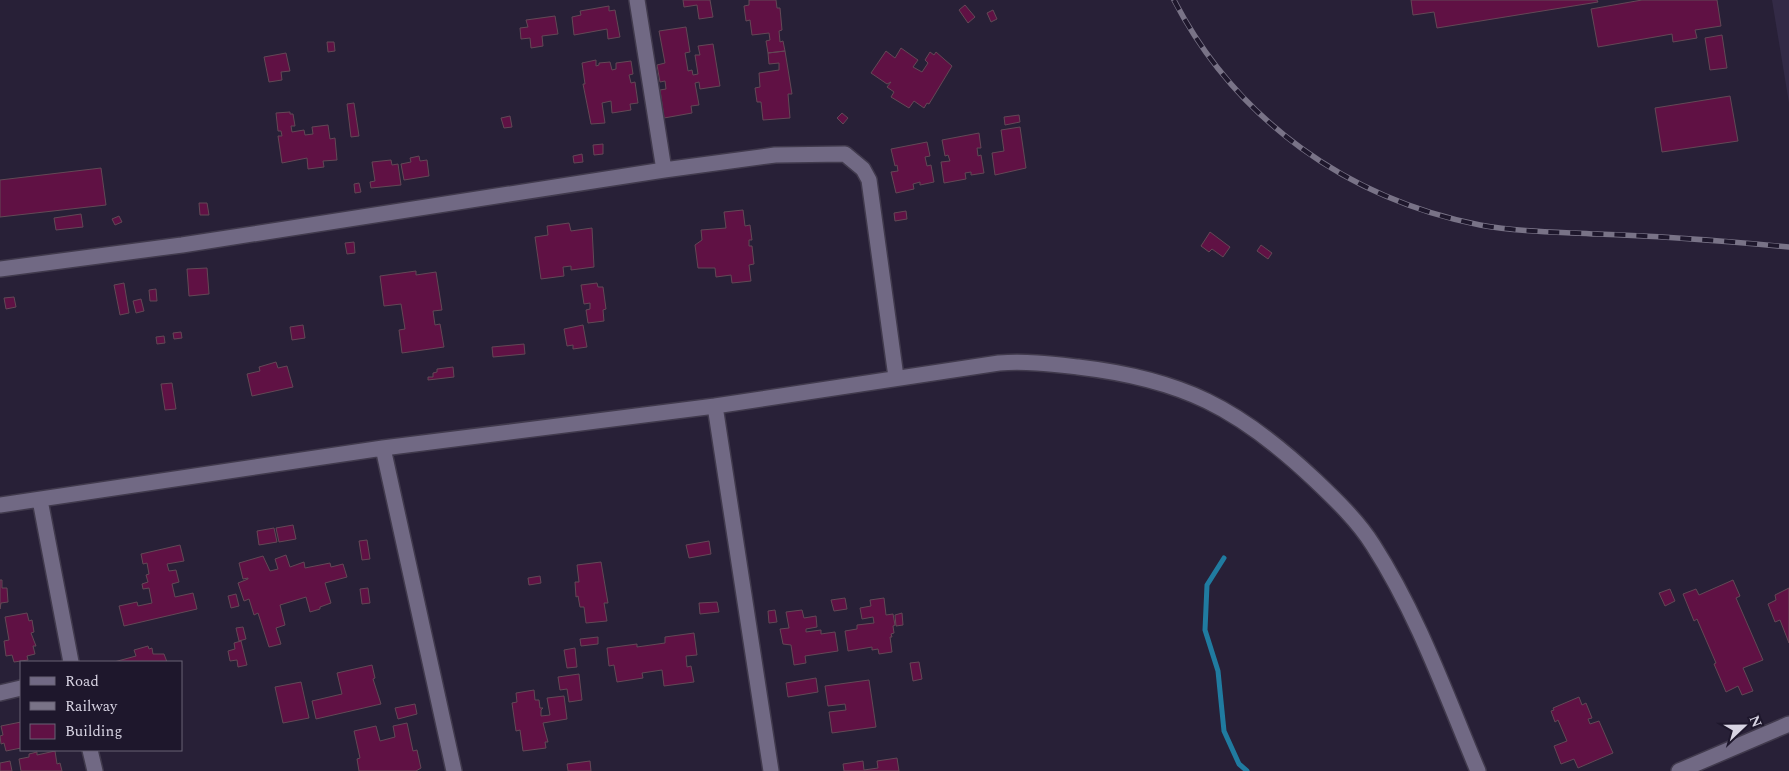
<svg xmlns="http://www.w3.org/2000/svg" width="1789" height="771" viewBox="0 0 1789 771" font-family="Spectral,serif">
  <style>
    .built { fill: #332a46 }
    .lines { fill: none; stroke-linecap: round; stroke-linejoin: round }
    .stream { stroke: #207ba0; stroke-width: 5 }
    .building { fill: #601144; stroke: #634856 }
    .minor-casing { stroke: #413a4d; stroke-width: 18 }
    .minor { stroke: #716984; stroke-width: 15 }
    .rail-casing { stroke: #797387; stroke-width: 5.5 }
    .rail { stroke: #1e172c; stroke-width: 4; stroke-dasharray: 11; stroke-linecap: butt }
  </style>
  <rect width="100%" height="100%" fill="#282037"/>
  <!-- built -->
  <path class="built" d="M1772 0H1789V103Z"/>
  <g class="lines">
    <!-- stream -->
    <path class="stream" d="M1224 558 1207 585 1205 630 1218 671 1224 731 1239 764 1247 771"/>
  </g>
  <!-- building -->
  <path class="building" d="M683 0H710L713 17 699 19 697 5 684 7Z
    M749 0H776L777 8H780L782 30 779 31 780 42 783 41 785 51 768 53 766 41 770 40 769 33 752 35 750 20 746 21 744 6 749 5Z
    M1411 0H1597L1598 2 1437 28 1434 12 1413 15Z
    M1642 0H1717L1721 26 1695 30 1697 38 1673 42 1672 34 1598 47 1591 9Z
    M965 5 975 17 968 23 959 10Z
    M609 6V11L615 10 620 37 608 39 607 29 574 35 572 17 581 15 580 11Z
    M993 10 997 19 991 22 987 13Z
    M555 16 558 34 542 36 543 46 531 48 530 38 521 39 520 28 528 27 526 20Z
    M686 27 690 52 685 53 688 71 692 70 693 75 698 74 695 55H700L698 46 713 44 720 86 700 89 699 82 695 83 699 105 691 106 692 113 664 118 660 90 666 89 665 81 660 82 657 65 665 63 659 31Z
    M1722 35 1727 68 1710 70 1705 38Z
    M327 42H334L335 51 328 52Z
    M901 48 918 60 913 67 922 72 928 63 925 60 930 52 934 55 936 52 952 66 929 104 927 103 924 108 914 101 909 108 891 97 894 92 887 87 891 82 887 84 871 73 886 51 895 58Z
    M785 51 792 94H788L790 118 763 120 761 102H757L755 88 760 87 759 73 779 70V63L769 64 768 53Z
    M286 53 290 71 281 72 282 80 269 82 264 57Z
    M596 60V66L599 65V63L610 62 612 70 616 69V63L631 61 633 74 629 75 631 83 635 82 638 103 630 104 631 110 612 113 611 101 602 103 605 123 591 124 583 84H585L582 63Z
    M1730 96 1738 141 1662 152 1655 108Z
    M354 103 359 136 351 137 347 104Z
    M290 112V114H293L295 126H291L292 132 304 130 305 135 313 134 312 127 328 125 330 139 335 138 337 160 323 161 324 167 308 169 307 158 282 163 278 136H282L281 131H278L276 113Z
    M842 113 848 118 843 124 837 118Z
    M1019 115 1020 122 1005 125 1004 117Z
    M510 116 512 127 504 128 501 118Z
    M1020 127 1026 168 995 175 992 153 1004 151 1001 130Z
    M979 133 981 148H977L978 156 981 155 984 173 971 175V172L965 173 966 179 944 183 941 162 950 161 948 155 945 156 942 140Z
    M927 142 930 156 925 157 927 166 931 165 934 182 920 185V182L913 184 914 189 896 193 891 172 898 171 897 165 895 166 891 149Z
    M603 144V154L594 155 593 145Z
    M582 154 583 162 574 163 573 156Z
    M419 156 420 161 427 160 429 176 404 180 401 164 411 162 410 158Z
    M391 160 392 165 398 164 401 185 371 188 370 182 375 181 372 162Z
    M101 168 106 205 0 217V180Z
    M359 183 361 192 355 193 354 184Z
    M199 203H207L209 215H200Z
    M743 210 745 226 750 225 752 240H749V246H752L754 264 749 265 751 281 732 283 731 275 716 277 715 268H698L695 245 702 240 701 230 726 228 724 212Z
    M906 211 907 219 895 221 894 213Z
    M81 214 83 227 56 230 54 218Z
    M119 216 122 222 115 225 112 219Z
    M569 223 571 231 592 228 594 267 571 270V266L563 267 564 276 541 279 535 237 548 235 547 226Z
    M1210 232 1230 247 1223 257 1212 249 1209 252 1201 246Z
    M354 242 355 253 347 254 345 243Z
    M1261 245 1272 253 1268 259 1257 251Z
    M207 268 209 294 189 296 187 269Z
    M416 271V275L436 272 442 310 433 311 435 325 440 324 444 347 402 353 399 330 405 329 401 304 384 306 380 276Z
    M124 283 129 313 120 315 114 285Z
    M597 283 598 287H603L606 309 603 310 604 321 588 323 586 310 590 309V303L584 304 581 285Z
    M156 289 157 301H150L149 290Z
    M14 297 16 307 6 309 4 298Z
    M141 299 144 311 136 313 133 301Z
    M303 325 305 338 292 340 290 327Z
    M583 325 587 347 573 349V345L567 346 564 329Z
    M181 332 182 338 174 339 173 333Z
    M164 336 165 343 157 344 156 337Z
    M524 344 525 354 493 357 492 347Z
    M276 362 278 368 287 366 293 387 252 396 247 374 260 371 259 367Z
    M453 367 454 377 428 380V377H433V373L437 372V369Z
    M172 383 176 409 165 410 161 384Z
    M293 525 296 539 279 542 276 528Z
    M274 528 277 542 259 545 257 531Z
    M367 540 370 559 362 560 359 541Z
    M709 541 711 554 689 558 686 545Z
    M180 545 184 561 167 564 169 571 176 570 179 582 172 584 175 597 193 593 197 609 124 626 119 606 137 602 138 606 152 603 149 588 143 589 142 584 148 582 146 575 149 574 147 563 143 564 141 554Z
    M286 555 290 567 304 562 305 568 330 563 331 567 343 564 347 577 325 583 331 603 320 607V609L310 612 306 597 280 605 285 625 276 628 281 644 269 647 258 613 254 615 249 599 244 601 238 583 248 579V578L243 579 239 563 263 556 270 571 278 569 275 559Z
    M601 562 608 603H604L607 621 586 623 584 607H580L578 596 576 597 575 582H579L577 565Z
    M540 576 541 583 529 585 528 578Z
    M0 580H2V588H7L8 602 1 603 0 609Z
    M1733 580 1740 596 1736 598 1763 660 1743 668 1753 691 1742 695 1738 686 1726 692 1714 664 1716 663 1697 619 1694 621 1683 594 1696 589 1699 595Z
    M368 588 370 603 362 604 360 589Z
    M1789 588V643L1780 620 1775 622 1768 604 1776 600 1775 595Z
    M1670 589 1675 601 1665 606 1659 593Z
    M236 594 239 606 231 608 228 596Z
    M845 598 847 609 834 611 831 600Z
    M884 598 886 615 893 614 895 625 893 626 894 633 891 634 892 637H890L892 652 879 654 878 649 872 650V647L848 651 845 631 857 629V625L874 623 873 617 862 619 860 608 871 606 870 600Z
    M717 602 719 612 700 614 699 603Z
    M775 610 777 622 769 623 768 611Z
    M802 610 804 618 816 616 817 627 806 629V632L821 630V634L835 632 838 651 805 656 806 663 794 665 791 645 783 644 780 629 789 628 786 612Z
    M27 613 29 621 32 620 34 632 31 633 36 646H33L35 654 27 656 28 660 14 662 12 655 6 656 4 641 9 640 5 617Z
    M902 613 903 625 896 626 895 615Z
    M243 627 246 639 239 641 236 628Z
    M694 633 697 655 686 656 687 667 691 666 694 682 664 686 662 670 642 673 643 678 617 682 614 665 609 666 607 648 637 644V647L665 643V637Z
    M598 637V644L581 646 580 639Z
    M241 641 247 665 238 667 237 660 230 661 228 651 235 649 234 643Z
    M148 646 149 649 152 648 153 654H164L167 662H114L136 656 134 650Z
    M575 648 577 667 567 668 564 650Z
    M919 662 922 679 913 681 910 663Z
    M372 665 375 678 373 679 381 704 316 719 312 701 342 694 337 673Z
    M579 674 582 700 569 702 567 689 560 690 558 677Z
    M816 678 818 692 788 697 786 683Z
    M869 680 876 727 832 733 829 712 846 710 845 704 828 706 825 686Z
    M301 682 309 718 283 723 275 687Z
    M534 690 535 700H539L540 708H543L541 710V716L550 715 547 698 564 696 567 719 543 723 548 742H545L546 748 523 751 520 730 516 731 512 703 517 702 516 693Z
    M1579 697 1582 705 1586 703 1592 718 1588 719 1590 724 1599 721 1613 753 1578 768 1574 759 1561 764 1554 746 1567 741 1558 720 1555 722 1551 711 1554 710 1553 708Z
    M415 704 417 714 398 719 395 708Z
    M21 722V748L6 751 4 743 1 744 0 736 3 735 1 726Z
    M407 723 413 751 417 750 421 768 416 771H359L357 759 360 758 354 731 376 726 380 741 395 737 393 726Z
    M55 751 57 764 60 763 62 771H21L19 759 29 757V754L37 752V755Z
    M897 758 899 771H844L843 764 863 761 864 770 878 768 877 761Z
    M10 761 12 771H0V763Z
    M590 761 591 771H568L567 764Z"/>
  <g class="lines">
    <defs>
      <path id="minor" d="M637 0 664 170
        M0 269 182 245 664 170 775 155 845 154 863 169 869 180 896 377
        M715 406 771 771
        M383 448 454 771
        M40 500 71 662
        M0 505 383 448 715 406 999 363C1026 361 1051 364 1078 367 1182 379 1239 408 1315 480 1335 499 1358 521 1373 545 1418 615 1446 695 1478 771
        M0 693 21 688
        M90 750 95 771
        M1679 771 1789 724"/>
    </defs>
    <!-- minor casing -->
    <use href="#minor" class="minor-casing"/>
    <!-- minor -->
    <use href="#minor" class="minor"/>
    <defs>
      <path id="rail" d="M1174 0C1236 120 1348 199 1480 225 1519 232 1557 232 1597 234 1661 236 1725 241 1789 247"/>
    </defs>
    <!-- rail casing -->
    <use href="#rail" class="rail-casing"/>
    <!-- rail -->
    <use href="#rail" class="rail"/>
  </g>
  <!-- legend -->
  <rect x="20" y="661" width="162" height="90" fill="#1e172c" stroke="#686375"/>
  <rect x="30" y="677" width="25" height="8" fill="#716984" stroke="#686375"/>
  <text x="65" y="686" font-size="15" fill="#d8d4e3">Road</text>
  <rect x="30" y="702" width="25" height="8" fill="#797387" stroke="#686375"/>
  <text x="65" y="711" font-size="15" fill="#d8d4e3">Railway</text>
  <rect x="30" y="724" width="25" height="15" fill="#601144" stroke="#686375"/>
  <text x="65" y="736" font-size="15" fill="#d8d4e3">Building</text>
  <!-- north arrow -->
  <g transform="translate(1744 726) rotate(68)" stroke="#1e172c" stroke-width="4" paint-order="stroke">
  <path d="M0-4L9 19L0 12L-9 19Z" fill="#d8d4e3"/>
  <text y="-8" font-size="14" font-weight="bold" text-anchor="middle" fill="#d8d4e3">N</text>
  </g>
</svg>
